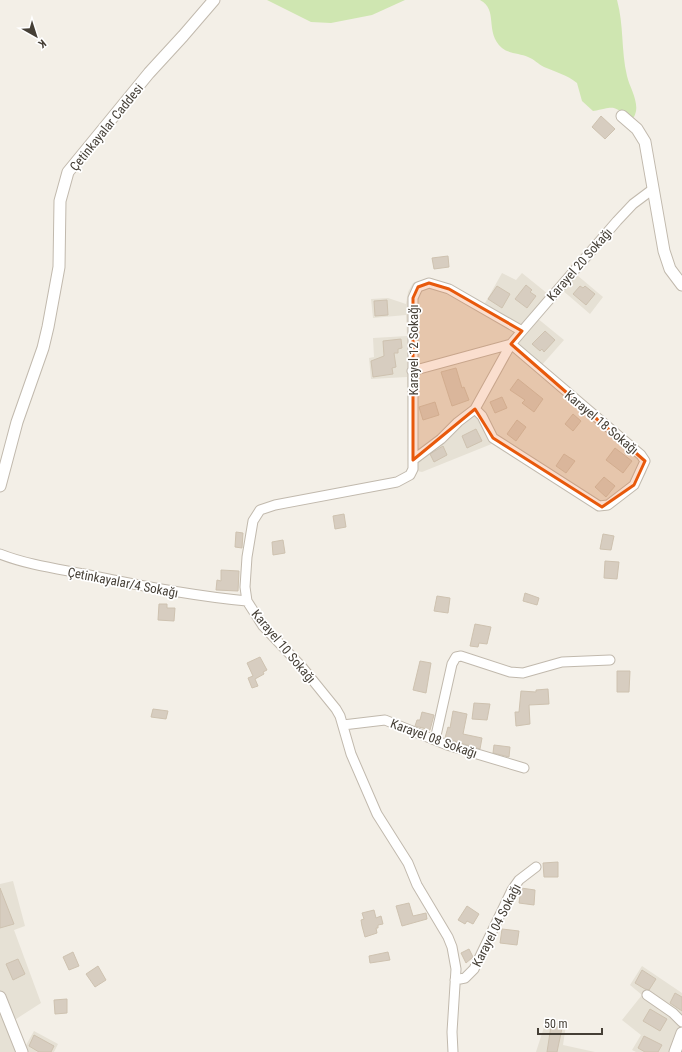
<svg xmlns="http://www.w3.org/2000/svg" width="682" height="1052" viewBox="0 0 682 1052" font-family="'Roboto Condensed',sans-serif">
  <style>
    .residential { fill: #e6e1d5 }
    .green { fill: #cfe6b1 }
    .building { fill: #d7cdc0; stroke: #cec2b0 }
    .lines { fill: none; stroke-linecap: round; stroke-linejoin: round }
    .minor-casing { stroke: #c1b9ad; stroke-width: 11 }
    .tertiary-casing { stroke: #c1b9ad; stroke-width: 13 }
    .minor { stroke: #fff; stroke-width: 9 }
    .tertiary { stroke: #fff; stroke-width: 11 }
    .marked { fill: #e8590c; fill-opacity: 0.2; stroke: #e8590c; stroke-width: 3; stroke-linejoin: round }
    .labels { text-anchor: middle; stroke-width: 3.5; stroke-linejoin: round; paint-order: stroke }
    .street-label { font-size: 13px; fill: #453f36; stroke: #fff }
  </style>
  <rect width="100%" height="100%" fill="#f3efe7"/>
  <!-- residential -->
  <path class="residential" d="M571 270 603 297 590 314 561 289 537 318 564 340 541 366 649 457 646 473 641 482 631 493 611 509 604 511 596 509 494 443 422 472 408 469 407 377 371 379 369 358 374 357 373 338 407 336 406 315 373 318 371 299 388 298 406 304 408 292 413 283 431 278 453 287 484 305 502 273 516 280 522 273 548 294Z
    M13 881 25 926 14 930 41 1003 13 1021 25 1047 34 1031 58 1044 54 1052H0V884Z
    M642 966 682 993V1052H636L632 1050 641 1035 622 1020 642 995 630 985Z
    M546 1021 566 1025 563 1045 595 1052H536Z"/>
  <!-- green -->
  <path class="green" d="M267 0H405L372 15 331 23 311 22Z
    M480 0H617C624 25 621 51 627 76 630 89 641 104 634 117L630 118C611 104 615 107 593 111L582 101 577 83C567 75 556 72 544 67 538 64 534 59 528 57 520 53 509 54 502 48 484 32 499 10 480 0Z"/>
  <!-- building -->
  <path class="building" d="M601 116 615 129 605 139 592 127Z
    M448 256 449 267 434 269 432 258Z
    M526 285 532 290 530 292 536 296 527 308 515 299Z
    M497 286 510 294 502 308 488 299Z
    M580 286 583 288 585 286 595 294 586 305 573 294Z
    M387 300 388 315 375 316 374 301Z
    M545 331 555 340 544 352 542 349 540 351 532 344Z
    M401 339 402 348 398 349V353H394L396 367 392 368 393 374 373 377 371 361 384 356 383 341Z
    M456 368 462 388 464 387 469 400 452 406 441 372Z
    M518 379 543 399 534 412 522 403 525 400 510 390Z
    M502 397 507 408 495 413 490 402Z
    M435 402 439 415 423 420 419 407Z
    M573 414 581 421 573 431 565 424Z
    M517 420 526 427 516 441 507 434Z
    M476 429 482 441 467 448 462 436Z
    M443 446 447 455 434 462 430 454Z
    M615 448 632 461 623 473 606 460Z
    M564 454 575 461 566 473 556 466Z
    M604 477 615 486 606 497 595 487Z
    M344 514 346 527 335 529 333 516Z
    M236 532 243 533 242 548 235 547Z
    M603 534 614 536 611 550 600 549Z
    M283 540 285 553 273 555 272 542Z
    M605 561 619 562 617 579 604 578Z
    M221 570 239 571 238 591 216 590 217 580 221 581Z
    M525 593 539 598 537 605 523 601Z
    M437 596 450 598 448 613 434 611Z
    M159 604H167V608H175L174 621 158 620Z
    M475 624 491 627 487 644 479 643 478 647 470 646Z
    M260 657 267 670 263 672 264 674 255 679 258 686 252 688 248 678 253 676 247 663Z
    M420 661 431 663 426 693 413 690Z
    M617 671H630L629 692H617Z
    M548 689 549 704 529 705 530 724 516 726 515 712H519L521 691 536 692V690Z
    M474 703 490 704 487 720 472 719Z
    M153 709 168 711 166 719 151 717Z
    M453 711 467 714 463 734 482 738 480 749 445 738 448 727 450 728Z
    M422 712 434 715 430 730 415 726 417 720H420Z
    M494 745 510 747 509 757 493 753Z
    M558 862V877H544L543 863Z
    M0 888 14 924 0 928Z
    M521 888 535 890 534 905 519 903Z
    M409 903 413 916 426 913 427 919 402 926 396 906Z
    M467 906 479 914 473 924 467 921 465 924 458 920Z
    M374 910 376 918 381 916 383 924 378 925V928H376L377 933 365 937 362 926 361 920 364 919 362 913Z
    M502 929 519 931 517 945 500 943Z
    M469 949 473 957 466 963 461 953Z
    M73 952 79 966 69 970 63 957Z
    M388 952 390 960 370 963 369 956Z
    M18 959 25 974 13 980 6 964Z
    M98 966 106 980 95 987 86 974Z
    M642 970 656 979 649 990 645 989 635 983Z
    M675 993 682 997V1011L670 1003Z
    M67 999V1013L55 1014 54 1000Z
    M650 1009 667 1019 660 1031 643 1021Z
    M551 1026 562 1028 557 1052H547Z
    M34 1035 54 1046 51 1052H39L29 1046Z
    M644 1036 662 1045 658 1052H645L638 1048Z"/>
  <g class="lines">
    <defs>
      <path id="minor" d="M412 371 511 344
        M475 409 482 416 493 438 599 506 608 505 634 485 645 461 641 455 511 344
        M413 460 441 439 458 422 475 409 511 344 617 221 633 204 653 189
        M0 554C28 565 59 569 89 575 141 586 194 596 247 601
        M343 725 385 720 447 745 524 768
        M435 740 452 664 456 657 461 656 510 672 523 673 562 662 610 660
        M455 980 465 978 474 969 512 890 519 880 536 867
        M647 995 673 1013 682 1022
        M453 1052 452 1032 456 969 452 947 448 937 417 885 408 863 377 814 351 754 340 716 336 709 302 667 263 626 247 601 245 587 247 557 253 521 260 510 275 505 397 482 410 475 413 469V298L418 287 429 283 449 289 522 331"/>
      <path id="tertiary" d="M622 116 637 129 645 142 664 251 670 269 682 285
        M0 486 17 422 43 348 48 327 59 267 60 201 68 172 149 73 183 36 214 0
        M0 997 22 1052
        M675 1052 682 1033"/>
    </defs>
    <!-- minor casing -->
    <use href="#minor" class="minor-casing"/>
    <!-- tertiary casing -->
    <use href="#tertiary" class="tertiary-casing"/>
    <!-- minor -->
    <use href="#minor" class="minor"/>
    <!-- tertiary -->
    <use href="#tertiary" class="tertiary"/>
  </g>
  <!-- marked area -->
  <path class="marked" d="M429 283 449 289 522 331 511 344 645 461 634 485 602 507 493 438 475 409 413 460V298L418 287Z"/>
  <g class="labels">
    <!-- street labels -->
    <g class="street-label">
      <text transform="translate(106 127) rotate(-51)" y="5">Çetinkayalar Caddesi</text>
      <text transform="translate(579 264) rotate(-49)" y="5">Karayel 20 Sokağı</text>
      <text transform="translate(413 350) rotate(-90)" y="5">Karayel 12 Sokağı</text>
      <text transform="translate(602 422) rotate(40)" y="5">Karayel 18 Sokağı</text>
      <text transform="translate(123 582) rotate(11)" y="5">Çetinkayalar/4 Sokağı</text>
      <text transform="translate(284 646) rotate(50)" y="5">Karayel 10 Sokağı</text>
      <text transform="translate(434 738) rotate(20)" y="5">Karayel 08 Sokağı</text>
      <text transform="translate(496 925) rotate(-63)" y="5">Karayel 04 Sokağı</text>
    </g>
  </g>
  <!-- north arrow -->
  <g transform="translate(36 36) rotate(141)" stroke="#ffffff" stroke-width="3" paint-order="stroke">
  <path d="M0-3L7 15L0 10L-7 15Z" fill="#453f36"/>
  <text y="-6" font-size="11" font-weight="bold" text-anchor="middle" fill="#453f36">K</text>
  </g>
  <!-- scale -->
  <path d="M538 1028v6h64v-6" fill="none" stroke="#453f36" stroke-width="2"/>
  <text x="544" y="1028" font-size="12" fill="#453f36" stroke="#ffffff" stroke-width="3" paint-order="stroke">50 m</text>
</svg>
